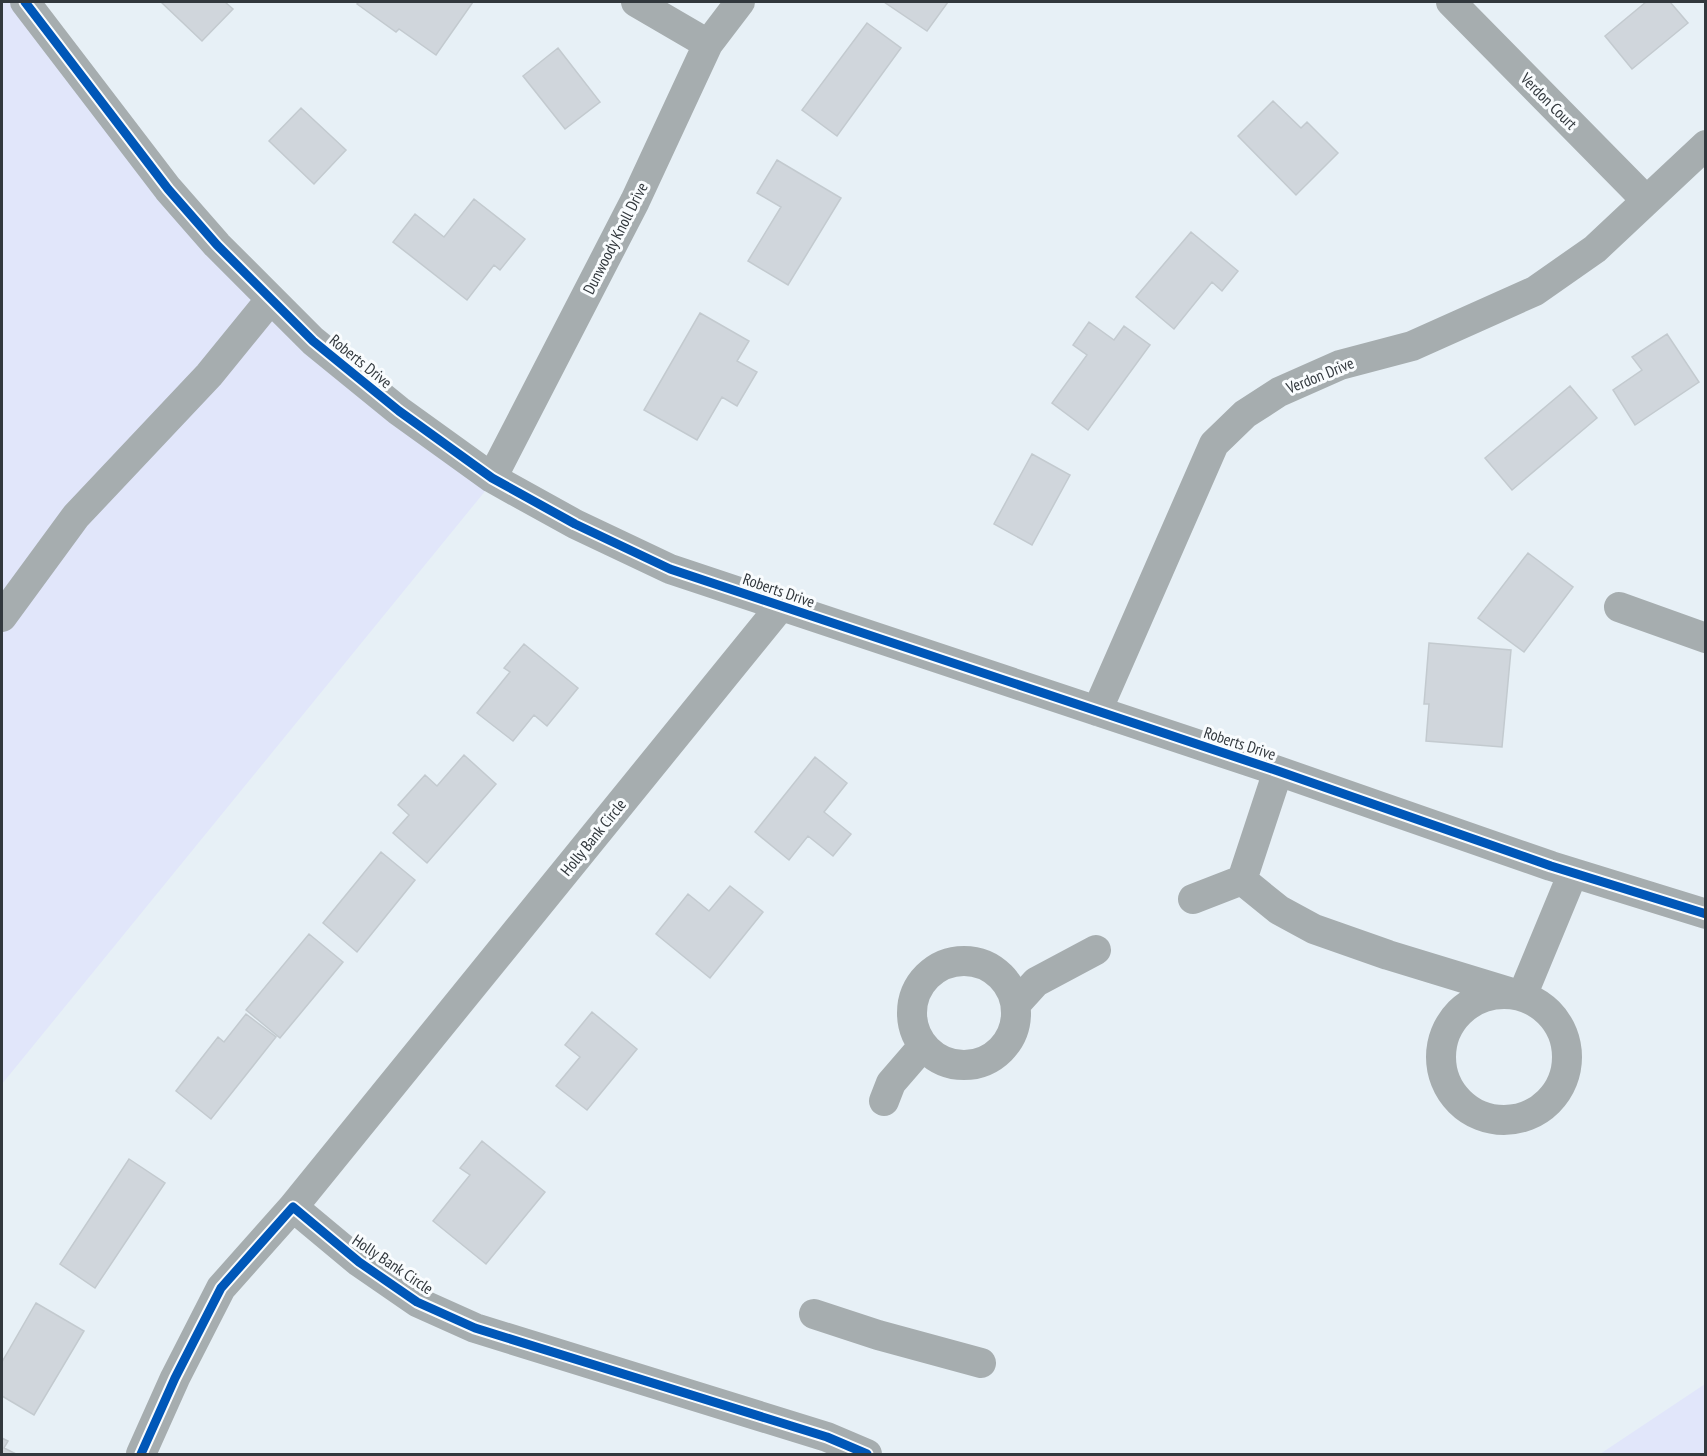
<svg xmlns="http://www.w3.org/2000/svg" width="1707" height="1456" viewBox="0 0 1707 1456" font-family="'PT Sans Narrow',sans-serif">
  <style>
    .green { fill: #e1e6fa }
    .building { fill: #d0d6dc; stroke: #c3cacf; stroke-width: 1.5 }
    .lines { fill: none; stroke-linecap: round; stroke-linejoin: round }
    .minor { stroke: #a6adaf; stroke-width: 30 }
    .cycleway-casing { stroke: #f9fcfe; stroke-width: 13 }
    .cycleway { stroke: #0057b8; stroke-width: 9 }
    .labels { text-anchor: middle; stroke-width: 6; stroke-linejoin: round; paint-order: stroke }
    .street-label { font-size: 16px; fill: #32383d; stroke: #f9fcfe }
  </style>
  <rect width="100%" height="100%" fill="#e7f0f6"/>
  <!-- green -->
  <path class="green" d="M2 2H14L238 278 495 479 2 1084Z
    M1705 1384V1454H1600Z"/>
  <!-- building -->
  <path class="building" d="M161 2H225L233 9 202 41Z
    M359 2H473L436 55 399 29 396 32 357 4Z
    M884 2H948L927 31Z
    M1646 2H1670L1688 23 1632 69 1605 36Z
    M867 23 901 48 837 136 802 110Z
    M558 48 600 102 565 129 523 76Z
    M1273 101 1301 128 1307 122 1338 153 1296 195 1238 136Z
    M301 108 346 150 314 184 269 141Z
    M777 160 841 198 788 285 748 261 781 207 757 193Z
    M474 199 525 239 500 270 494 265 467 300 393 242 415 214 444 237Z
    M1191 232 1238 271 1222 291 1212 282 1174 329 1136 297Z
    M700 313 749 341 737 361 757 372 737 406 722 397 697 440 644 410Z
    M1089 322 1114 340 1124 326 1150 345 1088 430 1052 403 1087 355 1073 345Z
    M1667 334 1699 382 1635 425 1613 390 1642 370 1632 357Z
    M1570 386 1597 418 1512 490 1485 458Z
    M1032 454 1070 475 1032 545 994 524Z
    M1528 553 1573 587 1524 652 1478 618Z
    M1429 643 1511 650 1502 747 1426 741 1429 704H1424Z
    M524 644 578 688 547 726 534 715 513 741 477 713 510 672 504 668Z
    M464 755 496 784 427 863 393 833 409 815 398 805 425 775 437 786Z
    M815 757 847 783 824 812 851 834 833 856 808 836 789 860 755 832Z
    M381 852 415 880 357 952 323 923Z
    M730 886 763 912 710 978 656 934 688 894 709 911Z
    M309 934 343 962 280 1038 246 1010Z
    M592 1012 637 1049 587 1110 556 1086 580 1057 565 1045Z
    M246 1014 276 1037 211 1119 176 1091 218 1037 224 1042Z
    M482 1141 545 1192 486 1264 433 1221 470 1175 460 1168Z
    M129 1159 165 1183 95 1288 60 1264Z
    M36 1303 84 1331 34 1415 2 1396V1362Z
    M2 1438 8 1441 4 1448 16 1454H2Z"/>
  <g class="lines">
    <!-- minor -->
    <path class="minor" d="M25 2 168 189 217 245 313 341 399 411 492 478 575 524 670 569 1278 771 1551 866 1706 914
      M636 2 708 44
      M1451 2 1646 200
      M492 478 635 201 708 44 740 2
      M1619 607 1706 638
      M2 617 76 516 209 375 270 300
      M1097 711 1214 444 1245 414 1279 392 1340 365 1412 346 1535 291 1595 249 1706 145
      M1242 880 1279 910 1314 929 1388 955 1522 996 1573 873
      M1193 899 1242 880 1278 771
      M912 1013a52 52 0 1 1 104 0a52 52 0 1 1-104 0Z
      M1441 1057a63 63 0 1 1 126 0a63 63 0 1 1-126 0Z
      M1016 1004 1036 982 1096 950
      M884 1101 891 1083 923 1046
      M293 1207 780 607
      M814 1314 878 1335 981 1363
      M141 1454 175 1378 221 1288 293 1207 359 1262 417 1302 475 1328 827 1437 867 1454"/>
    <defs>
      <path id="cycleway" d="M25 2 168 189 217 245 313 341 399 411 492 478 575 524 670 569 1278 771 1551 866 1706 914
        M141 1454 175 1378 221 1288 293 1207 359 1262 417 1302 475 1328 827 1437 867 1454"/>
    </defs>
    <!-- cycleway casing -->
    <use href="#cycleway" class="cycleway-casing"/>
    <!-- cycleway -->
    <use href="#cycleway" class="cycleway"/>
  </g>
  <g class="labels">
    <!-- street labels -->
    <g class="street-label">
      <text transform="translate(1549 101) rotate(45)" y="6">Verdon Court</text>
      <text transform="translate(615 238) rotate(-63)" y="6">Dunwoody Knoll Drive</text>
      <text transform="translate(361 361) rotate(39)" y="6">Roberts Drive</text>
      <text transform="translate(1320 375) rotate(-22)" y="6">Verdon Drive</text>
      <text transform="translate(779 590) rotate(19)" y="6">Roberts Drive</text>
      <text transform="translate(1240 743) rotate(18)" y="6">Roberts Drive</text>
      <text transform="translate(593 837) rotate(-51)" y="6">Holly Bank Circle</text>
      <text transform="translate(393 1264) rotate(34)" y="6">Holly Bank Circle</text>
    </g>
  </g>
  <!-- border -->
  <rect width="1707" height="1456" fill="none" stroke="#32383d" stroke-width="6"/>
</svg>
